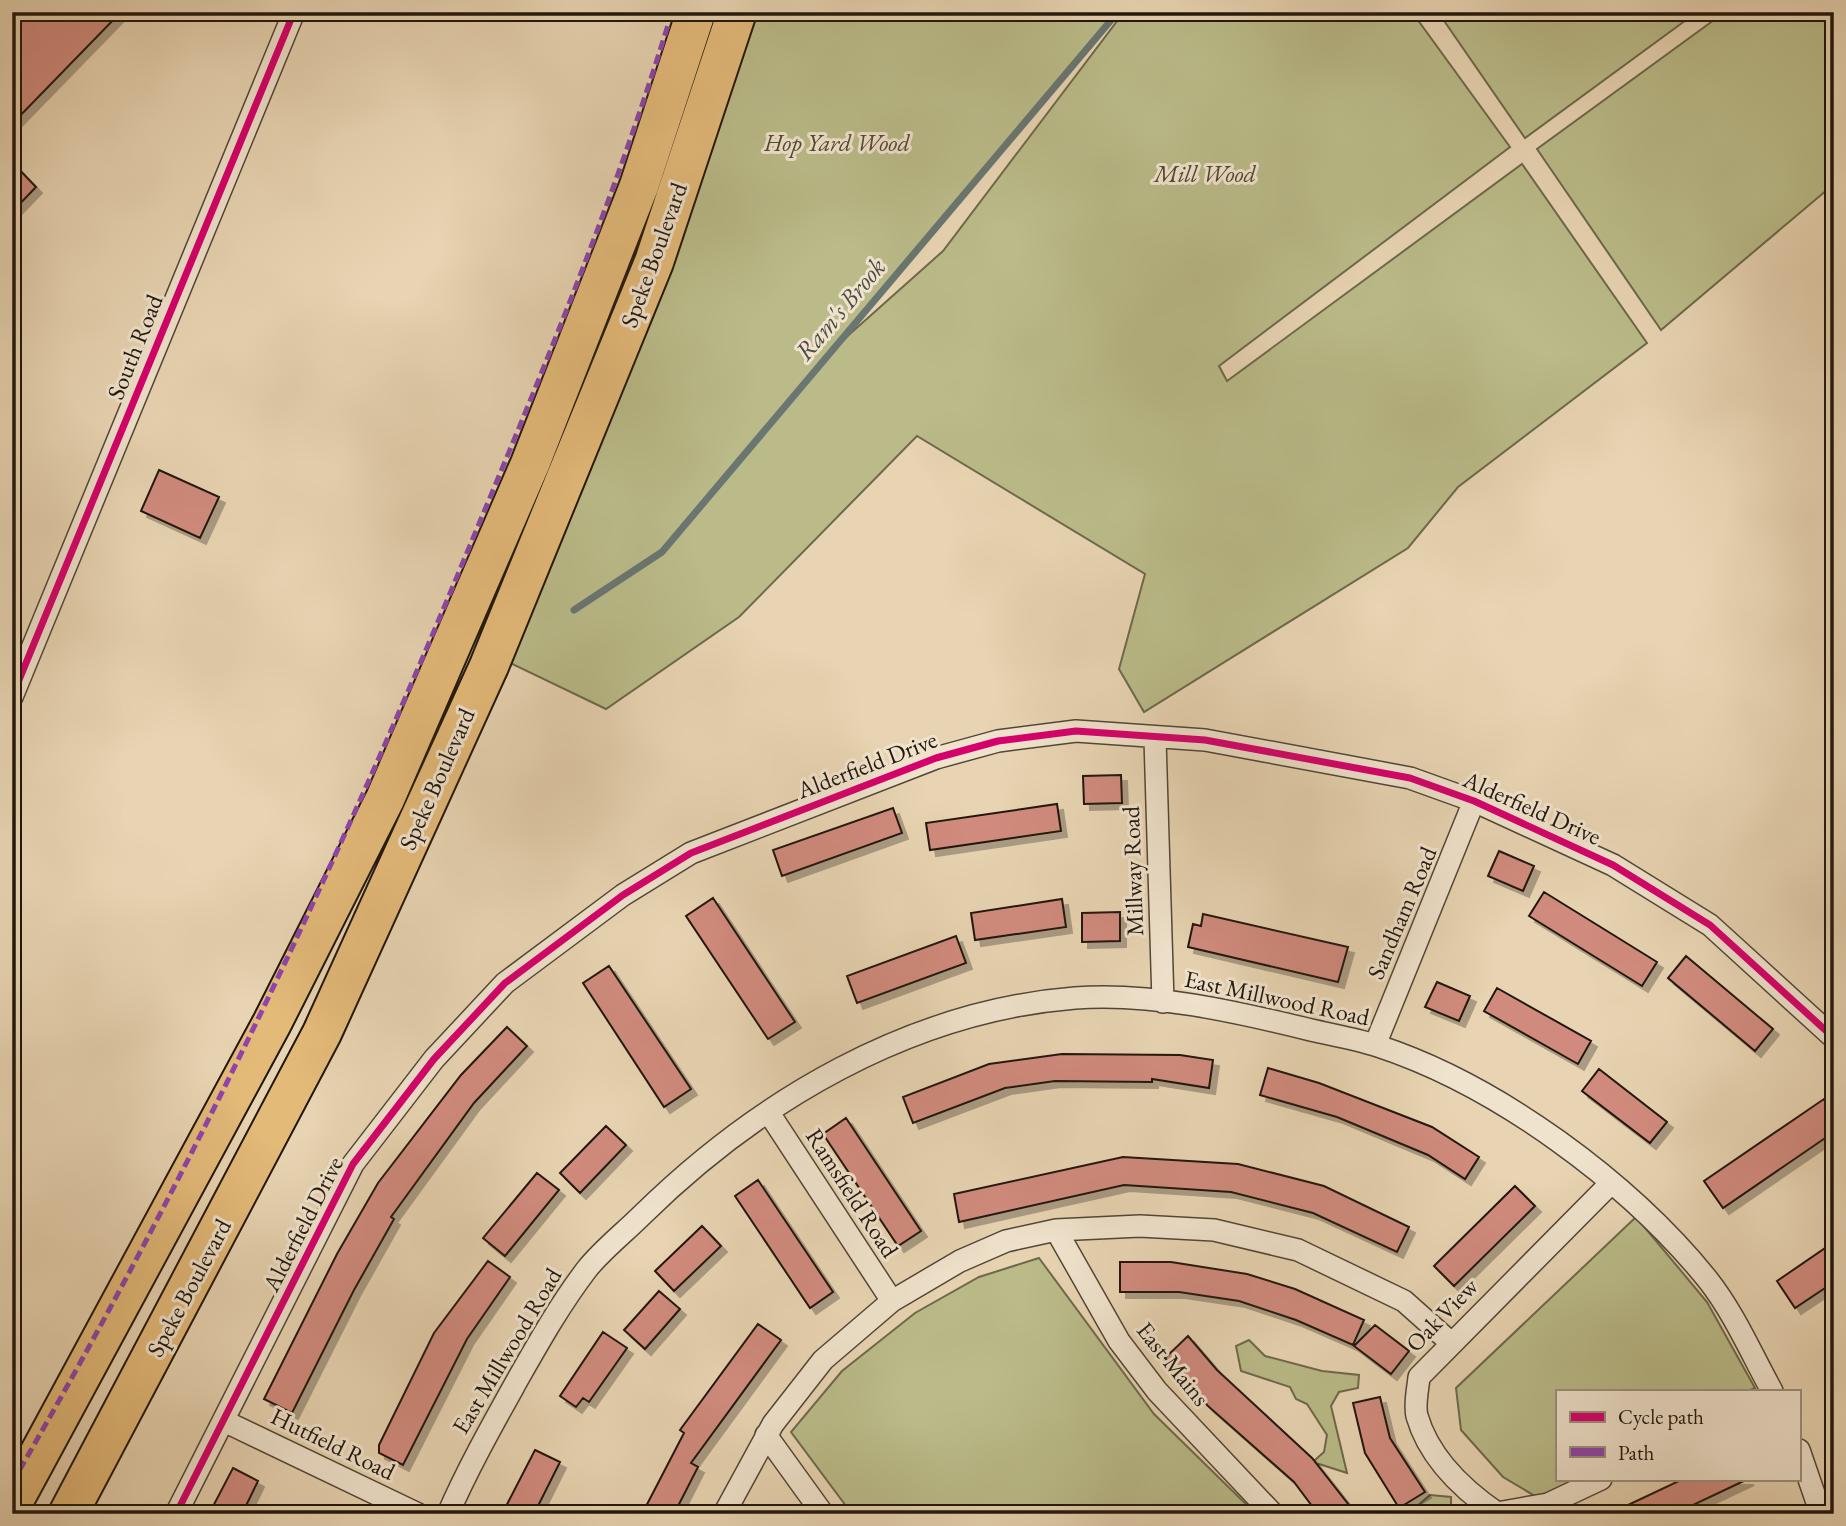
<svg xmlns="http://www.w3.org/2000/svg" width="1846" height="1526" viewBox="0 0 1846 1526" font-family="'EB Garamond',serif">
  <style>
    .green { fill: #babb89; stroke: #6d694b; stroke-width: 2 }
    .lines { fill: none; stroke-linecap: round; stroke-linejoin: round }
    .stream { stroke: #697672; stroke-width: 7 }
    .building { fill: #d18b7e; stroke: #20170d; stroke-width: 2; filter: url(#shadow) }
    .street-casing { stroke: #524636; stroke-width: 24 }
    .highway-casing { stroke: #20170d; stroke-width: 42 }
    .street { stroke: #f0e3cd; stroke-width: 21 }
    .highway { stroke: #e4ba79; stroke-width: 38 }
    .quiet { stroke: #8e44ad; stroke-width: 5; stroke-dasharray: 10 5; stroke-linecap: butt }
    .cycleway-casing { stroke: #f0e3cd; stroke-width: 11 }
    .cycleway { stroke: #d6006c; stroke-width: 7 }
    .labels { text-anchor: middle; stroke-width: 6; stroke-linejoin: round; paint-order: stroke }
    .park-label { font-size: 24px; font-style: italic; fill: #4e4832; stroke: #f0e3cd }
    .street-label { font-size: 24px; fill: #20170d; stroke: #f0e3cd }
    .water-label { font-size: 26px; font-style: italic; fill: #4b4f48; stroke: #f0e3cd }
  </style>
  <defs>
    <filter id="shadow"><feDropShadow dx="6" dy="6" stdDeviation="0" flood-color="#0004"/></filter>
  </defs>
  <rect width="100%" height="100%" fill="#e8d4b2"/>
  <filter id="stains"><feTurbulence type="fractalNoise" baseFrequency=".00286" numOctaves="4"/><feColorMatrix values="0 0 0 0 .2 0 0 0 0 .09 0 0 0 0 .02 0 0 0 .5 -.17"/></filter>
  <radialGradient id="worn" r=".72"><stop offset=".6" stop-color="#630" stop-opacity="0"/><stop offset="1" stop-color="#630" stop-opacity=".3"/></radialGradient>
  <!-- green -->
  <path class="green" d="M745 12H1118L842 341 943 251 1124 12H1412L1510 147 1219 366 1227 381 1522 164 1647 343 1458 487 1408 548 1144 712 1119 669 1145 574 917 436 739 617 606 709 508 662Z
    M1438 12H1697L1525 138Z
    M1725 12H1834V184L1661 330 1537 149Z
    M1636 1217 1707 1302 1755 1388 1748 1391H1557V1479H1579L1540 1499 1503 1477 1461 1430 1456 1388Z
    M1039 1258 1154 1414 1256 1514H852L791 1432 842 1371 915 1313 979 1277Z
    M1249 1340 1265 1356 1322 1371 1359 1375 1358 1388 1339 1392 1331 1406 1347 1473 1319 1464 1302 1481 1297 1476 1324 1452 1327 1435 1307 1404 1296 1399 1290 1387 1241 1371 1236 1346Z
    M1430 1495 1451 1497V1513L1408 1514Z"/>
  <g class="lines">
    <!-- stream -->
    <path class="stream" d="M574 610 662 552 1118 12"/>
  </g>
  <!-- building -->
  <path class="building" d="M12 12H121L12 124Z
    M12 162 36 187 12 212Z
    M159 470 219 497 200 538 141 511Z
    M1121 775 1122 803 1084 804 1083 776Z
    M1057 804 1061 831 930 850 926 823Z
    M893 808 902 833 782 876 773 850Z
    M1499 851 1534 866 1523 891 1488 876Z
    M1544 892 1657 962 1642 986 1529 916Z
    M713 898 795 1022 768 1039 686 916Z
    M1062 899 1066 927 975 940 971 913Z
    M1120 912V941L1082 942V913Z
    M1203 914 1348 947 1338 982 1188 947 1193 924 1201 926Z
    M956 936 966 963 857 1003 847 976Z
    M1686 956 1773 1029 1755 1051 1668 978Z
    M609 966 691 1089 664 1107 583 983Z
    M1437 982 1470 996 1459 1021 1425 1007Z
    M1497 988 1591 1041 1578 1064 1484 1011Z
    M507 1027 527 1046 474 1103 391 1217 394 1219 354 1290 292 1413 264 1399 337 1254 378 1183 461 1075Z
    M1062 1054 1180 1055 1213 1060 1209 1088 1152 1079V1082L1055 1081 1005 1088 913 1123 903 1097 989 1064Z
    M1268 1068 1319 1083 1432 1127 1479 1157 1465 1179 1428 1155 1337 1117 1260 1095Z
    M1599 1069 1667 1122 1650 1143 1582 1091Z
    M1824 1099 1834 1112V1132L1723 1208 1704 1181Z
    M846 1118 921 1231 898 1246 823 1134Z
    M606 1126 626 1145 580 1193 560 1173Z
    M1123 1157 1238 1164 1324 1186 1409 1227 1397 1252 1313 1213 1231 1192 1124 1185 959 1222 954 1194Z
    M537 1173 559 1190 505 1256 483 1238Z
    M758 1180 833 1292 810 1308 735 1196Z
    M1515 1186 1535 1206 1454 1286 1434 1266Z
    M702 1226 721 1246 674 1291 655 1271Z
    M1834 1242V1282L1795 1308 1777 1281Z
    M488 1261 510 1277 467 1339 403 1465 379 1453V1445L434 1333Z
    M1120 1262H1171L1247 1274 1295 1289 1364 1320 1353 1345 1296 1320 1239 1301 1179 1292H1120Z
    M659 1291 680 1309 645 1349 624 1330Z
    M758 1324 781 1340 691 1463 698 1467 674 1514H642L684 1433 680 1430Z
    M1375 1325 1409 1351 1391 1374 1354 1346Z
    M603 1332 627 1348 589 1402 583 1398 576 1407 560 1396Z
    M1188 1336 1217 1370 1312 1458 1356 1514H1318L1294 1482 1208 1406 1165 1358Z
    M1380 1397 1390 1438 1425 1492 1399 1508 1365 1453 1353 1403Z
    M535 1450 560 1462 534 1514H502Z
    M233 1468 258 1481 242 1514H209Z
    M1683 1479H1748L1674 1514H1609Z"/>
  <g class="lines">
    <defs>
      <path id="street" d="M12 697 294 12
        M1155 739 1163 1002
        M1375 1045 1474 801
        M769 1113 892 1301
        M1056 1230 1119 1341 1157 1391 1273 1514
        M224 1421 418 1514
        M766 1435 823 1514
        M1799 1450 1821 1514
        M1601 1479 1548 1504 1497 1513C1462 1489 1429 1458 1417 1416 1414 1405 1418 1389 1419 1377L1611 1183
        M176 1514 353 1164 434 1059 505 983 623 895 691 853 936 758 998 741 1076 731 1205 740 1410 778 1474 801 1613 865 1710 925 1834 1038
        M448 1514C469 1466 494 1422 519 1377 540 1340 561 1303 587 1269 603 1249 624 1233 642 1215 758 1101 910 1011 1075 998 1150 992 1238 1012 1311 1030 1333 1035 1356 1039 1378 1046 1497 1085 1629 1182 1708 1280 1734 1313 1752 1355 1772 1391
        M724 1514 773 1424 823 1360 892 1301 960 1261 1006 1241 1056 1230 1140 1226 1214 1230 1298 1250 1404 1301 1450 1342"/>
      <path id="highway" d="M12 1504 272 1023 385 799 530 464 639 186 696 12
        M68 1514 322 1033 489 666 654 262 737 12"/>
    </defs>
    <!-- street casing -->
    <use href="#street" class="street-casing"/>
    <!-- highway casing -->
    <use href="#highway" class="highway-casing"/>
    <!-- street -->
    <use href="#street" class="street"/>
    <!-- highway -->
    <use href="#highway" class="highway"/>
    <!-- quiet -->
    <path class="quiet" d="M12 1483C187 1182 338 864 471 543 544 369 617 193 672 12"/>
    <defs>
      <path id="cycleway" d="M12 697 294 12
        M176 1514 353 1164 434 1059 505 983 623 895 691 853 936 758 998 741 1076 731 1205 740 1410 778 1474 801 1613 865 1710 925 1834 1038"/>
    </defs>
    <!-- cycleway casing -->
    <use href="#cycleway" class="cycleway-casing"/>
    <!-- cycleway -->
    <use href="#cycleway" class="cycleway"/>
  </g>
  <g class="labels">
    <!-- park labels -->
    <g class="park-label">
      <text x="837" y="151">Hop Yard Wood</text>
      <text x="1205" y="182">Mill Wood</text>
    </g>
    <!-- street labels -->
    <g class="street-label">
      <text transform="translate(654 255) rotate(-70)" y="8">Speke Boulevard</text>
      <text transform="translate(135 347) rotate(-68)" y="8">South Road</text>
      <text transform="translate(867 765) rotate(-21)" y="8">Alderfield Drive</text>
      <text transform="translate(437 779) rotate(-66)" y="8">Speke Boulevard</text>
      <text transform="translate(1532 808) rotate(24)" y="8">Alderfield Drive</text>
      <text transform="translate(1133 871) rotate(-92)" y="8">Millway Road</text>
      <text transform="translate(1402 913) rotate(-67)" y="8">Sandham Road</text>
      <text transform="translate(1277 998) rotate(12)" y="8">East Millwood Road</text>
      <text transform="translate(852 1193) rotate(57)" y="8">Ramsfield Road</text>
      <text transform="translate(303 1224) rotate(-63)" y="8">Alderfield Drive</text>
      <text transform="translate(189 1288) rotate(-62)" y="8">Speke Boulevard</text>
      <text transform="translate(1442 1315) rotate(-46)" y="8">Oak View</text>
      <text transform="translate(507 1351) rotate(-59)" y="8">East Millwood Road</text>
      <text transform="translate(1173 1364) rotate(51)" y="8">East Mains</text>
      <text transform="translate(333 1444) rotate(26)" y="8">Hutfield Road</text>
    </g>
    <!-- water labels -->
    <g class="water-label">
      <text transform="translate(840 309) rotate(-50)" y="9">Ram's Brook</text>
    </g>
  </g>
  <!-- margin -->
  <rect width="1846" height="1526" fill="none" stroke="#e8d4b2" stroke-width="42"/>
  <rect x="14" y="14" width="1818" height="1498" fill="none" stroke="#20170d" stroke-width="3.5"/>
  <rect x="21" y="21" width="1804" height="1484" fill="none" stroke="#20170d" stroke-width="2"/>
  <!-- legend -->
  <rect x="1556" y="1390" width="245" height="91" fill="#f0e3cd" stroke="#9d9180" stroke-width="2"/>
  <rect x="1570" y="1412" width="35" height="10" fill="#d6006c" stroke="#9d9180" stroke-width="2"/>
  <text x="1618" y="1424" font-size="21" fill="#20170d">Cycle path</text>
  <rect x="1570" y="1447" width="35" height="10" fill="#8e44ad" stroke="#9d9180" stroke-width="2"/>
  <text x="1618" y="1460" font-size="21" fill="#20170d">Path</text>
  <rect width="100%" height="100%" filter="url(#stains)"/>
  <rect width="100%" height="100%" fill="url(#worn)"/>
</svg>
